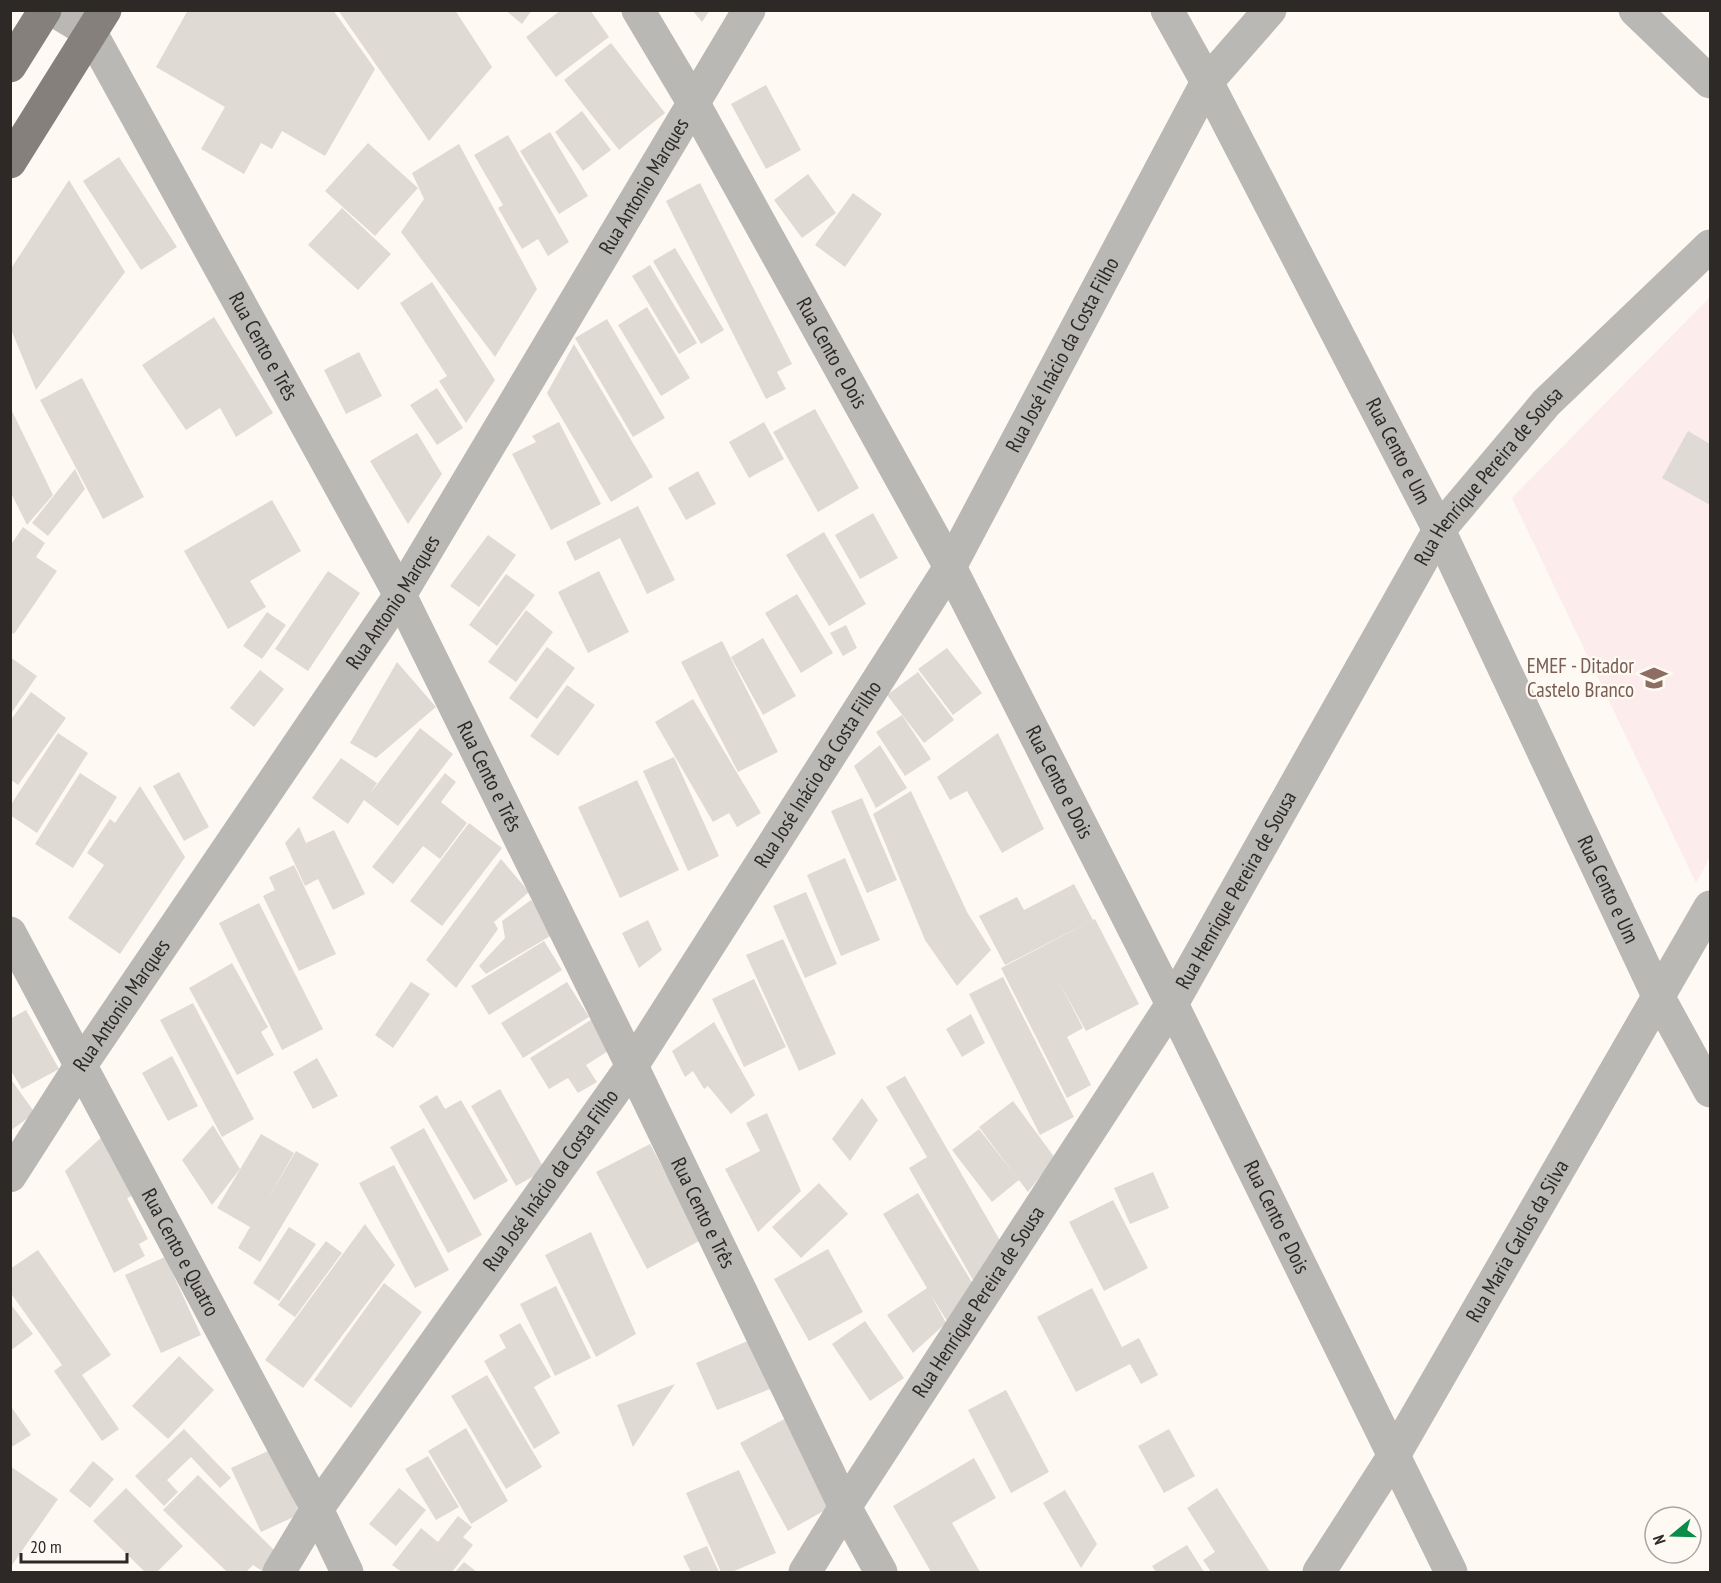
<svg xmlns="http://www.w3.org/2000/svg" width="1721" height="1583" viewBox="0 0 1721 1583" font-family="'PT Sans Narrow',sans-serif">
  <style>
    .commercial { fill: #fceceb }
    .building { fill: #e0dad4 }
    .lines { fill: none; stroke-linecap: round; stroke-linejoin: round }
    .minor { stroke: #bab8b5; stroke-width: 33 }
    .primary { stroke: #85807c; stroke-width: 33 }
    .labels { text-anchor: middle; stroke-width: 4.5; stroke-linejoin: round; paint-order: stroke }
    .street-label { font-size: 21px; fill: #2c2927; stroke: #fff9f3 }
    .education-label { font-size: 21px; fill: #785e54; stroke: #fff9f3; text-anchor: end }
  </style>
  <rect width="100%" height="100%" fill="#fff9f3"/>
  <!-- commercial -->
  <path class="commercial" d="M1710 297V857L1696 883 1512 498Z"/>
  <!-- building -->
  <path class="building" d="M188 10H333L375 69 325 156 282 131 272 149 261 143 244 174 201 149 225 107 156 67Z
    M338 10H455L492 67 429 141Z
    M505 10H532L522 24Z
    M561 10H590L609 37 556 77 526 37Z
    M692 10H710L702 22Z
    M611 43 665 113 619 150 564 80Z
    M766 85 801 150 766 169 731 104Z
    M582 111 611 150 583 171 555 132Z
    M550 132 588 196 559 214 520 151Z
    M508 135 569 242 548 256 538 239 522 249 498 208 503 205 474 155Z
    M368 143 418 188 375 236 325 191Z
    M459 144 537 289 495 357 401 232 424 199 412 173Z
    M119 157 177 247 141 270 83 181Z
    M808 174 836 213 802 238 774 200Z
    M69 180 125 272 36 390 10 327V270Z
    M700 183 792 364 777 372 786 389 766 399 666 201Z
    M853 193 882 214 845 267 815 245Z
    M342 208 391 254 358 290 308 245Z
    M675 248 724 330 701 344 653 261Z
    M650 265 697 343 679 354 632 276Z
    M432 282 495 380 466 423 439 381 447 376 400 303Z
    M647 307 690 378 661 396 618 325Z
    M214 317 273 413 236 437 220 408 186 430 142 365Z
    M607 319 665 418 633 437 575 338Z
    M574 344 653 477 611 502 547 393Z
    M359 352 382 396 346 414 324 370Z
    M82 378 144 497 103 519 40 400Z
    M437 388 463 428 437 445 410 405Z
    M10 407 53 495 27 525 10 491Z
    M815 409 859 488 818 512 773 432Z
    M559 422 601 504 551 530 512 454 536 442 532 436Z
    M764 422 784 459 749 478 729 442Z
    M1688 431 1710 444V505L1662 478Z
    M417 433 442 474 408 524 370 461Z
    M75 469 85 489 48 536 32 523Z
    M698 471 716 504 686 520 668 488Z
    M272 500 301 551 250 581 266 607 228 629 184 551Z
    M638 506 675 580 647 594 620 538 575 561 566 542Z
    M873 513 898 558 860 579 835 535Z
    M23 527 45 543 36 557 57 571 14 634 10 632V546Z
    M824 532 866 604 829 626 786 555Z
    M488 535 516 555 479 607 450 586Z
    M328 571 360 593 308 671 275 649Z
    M599 571 629 632 588 653 558 592Z
    M506 574 535 595 497 646 469 625Z
    M797 594 833 653 801 673 765 613Z
    M526 610 553 632 516 682 488 662Z
    M267 612 286 625 262 659 243 646Z
    M846 625 857 648 843 656 830 633Z
    M763 638 796 696 763 715 731 657Z
    M722 641 778 752 738 772 681 662Z
    M547 647 575 668 537 719 509 698Z
    M947 648 982 693 953 715 918 669Z
    M10 657 37 676 10 715Z
    M397 662 436 707 376 758 350 743Z
    M260 670 284 689 254 727 230 708Z
    M918 672 954 720 924 743 887 695Z
    M567 685 595 705 558 756 530 736Z
    M31 692 66 718 18 785 10 779V721Z
    M693 699 761 813 737 827 729 813 713 822 655 722Z
    M902 715 931 759 905 776 876 732Z
    M420 728 453 754 398 826 364 800 348 824 312 798 341 758 377 783 369 795Z
    M58 733 88 753 37 833 10 815V806Z
    M998 733 1044 829 1002 853 967 791 950 800 937 777Z
    M880 745 907 788 876 808 854 766Z
    M674 757 719 856 688 871 643 771Z
    M179 772 209 827 184 841 153 786Z
    M80 773 117 797 73 868 35 844Z
    M445 773 456 782 441 802 467 823 440 859 423 846 393 884 372 867Z
    M637 780 679 870 620 898 578 807Z
    M140 786 185 857 120 954 68 918 104 865 87 853 110 819 115 823Z
    M911 791 967 912 991 950 957 986 925 940 873 814Z
    M862 798 897 880 867 893 831 811Z
    M469 823 502 848 442 926 410 901Z
    M299 827 306 843 334 830 365 894 333 910 318 879 305 886 285 843Z
    M845 858 880 940 841 956 807 875Z
    M501 859 529 892 494 922 498 929 456 988 426 960Z
    M294 865 336 954 299 971 263 896 275 890 269 877Z
    M1074 884 1093 920 1005 965 979 916 1017 897 1024 910Z
    M806 892 837 964 805 978 773 906Z
    M531 900 557 932 486 974 479 966 505 938 502 921Z
    M259 903 323 1029 282 1050 219 923Z
    M1095 919 1139 1004 1086 1031 1059 982 1083 1028 1067 1037 1091 1085 1067 1098 1001 968Z
    M648 920 662 950 639 968 622 933Z
    M783 939 836 1054 799 1071 746 955Z
    M544 941 562 970 489 1015 471 986Z
    M232 963 268 1027 261 1032 274 1055 237 1075 189 988Z
    M1003 977 1074 1117 1040 1135 969 994Z
    M754 979 786 1047 744 1067 712 999Z
    M411 982 430 994 393 1048 375 1035Z
    M567 982 589 1017 523 1058 501 1023Z
    M193 1003 254 1119 222 1137 160 1020Z
    M26 1010 59 1069 22 1089 10 1069V1019Z
    M971 1014 985 1043 962 1057 946 1029Z
    M594 1018 613 1048 586 1065 597 1082 578 1093 568 1078 549 1089 530 1058Z
    M714 1022 755 1095 731 1114 708 1086 704 1089 693 1071 685 1077 672 1051Z
    M172 1056 198 1106 168 1121 142 1073Z
    M317 1058 338 1096 313 1109 293 1072Z
    M905 1076 1002 1244 973 1280 909 1168 927 1157 886 1087Z
    M10 1078 35 1113 10 1131Z
    M500 1089 545 1170 516 1186 471 1106Z
    M437 1095 445 1109 461 1100 508 1181 474 1200 419 1106Z
    M862 1098 878 1120 850 1161 832 1139Z
    M1013 1101 1055 1158 1028 1192 1019 1180 992 1202 952 1150 979 1129 1015 1175 979 1127Z
    M767 1113 801 1191 758 1232 725 1169 760 1151 746 1123Z
    M213 1125 240 1169 212 1205 182 1160Z
    M424 1128 482 1235 448 1253 390 1147Z
    M105 1134 134 1195 127 1198 148 1239 139 1244 145 1256 114 1273 65 1171Z
    M261 1134 294 1153 266 1202 296 1151 319 1164 260 1262 238 1248 250 1227 217 1208Z
    M650 1144 701 1240 647 1269 596 1172Z
    M394 1165 449 1270 415 1288 359 1183Z
    M1153 1172 1169 1208 1130 1224 1114 1188Z
    M819 1183 848 1214 801 1258 772 1227Z
    M918 1193 973 1284 947 1321 931 1295 946 1323 913 1353 887 1315 927 1288 883 1214Z
    M1113 1200 1148 1268 1104 1291 1069 1222Z
    M365 1224 395 1265 303 1388 265 1360Z
    M289 1227 316 1244 279 1301 253 1283Z
    M591 1232 636 1334 596 1357 545 1255Z
    M326 1241 342 1253 295 1317 278 1305Z
    M828 1249 863 1312 809 1341 774 1279Z
    M38 1250 111 1355 82 1375 119 1429 102 1441 54 1371 62 1365 10 1292V1269Z
    M165 1257 201 1335 161 1353 125 1275Z
    M384 1283 422 1312 351 1408 314 1380Z
    M556 1286 591 1358 555 1376 520 1304Z
    M1092 1288 1122 1347 1139 1338 1158 1375 1141 1384 1130 1364 1076 1392 1037 1317Z
    M10 1303 33 1334 10 1351Z
    M865 1321 904 1378 870 1401 832 1344Z
    M520 1323 551 1377 534 1387 560 1433 534 1449 484 1361 506 1348 499 1335Z
    M750 1340 770 1389 717 1410 696 1363Z
    M179 1356 214 1390 168 1439 132 1406Z
    M487 1375 542 1467 506 1489 451 1396Z
    M675 1384 633 1447 617 1405Z
    M1006 1390 1049 1472 1011 1493 968 1410Z
    M10 1405 31 1435 10 1448Z
    M788 1417 836 1504 788 1531 740 1443Z
    M466 1428 508 1501 471 1524 428 1451Z
    M184 1429 231 1478 220 1488 191 1457 167 1480 178 1492 164 1506 135 1476Z
    M1169 1429 1195 1476 1164 1493 1138 1446Z
    M270 1450 300 1514 261 1532 231 1468Z
    M428 1456 459 1507 436 1520 405 1469Z
    M974 1458 996 1498 952 1523 980 1572H931L893 1506Z
    M93 1461 114 1479 90 1508 69 1491Z
    M10 1466 58 1499 10 1568Z
    M739 1470 776 1553 732 1572H721L686 1493Z
    M198 1475 280 1556 264 1572 253 1565 246 1572H227L163 1510Z
    M126 1488 183 1546 157 1572H145L93 1521Z
    M399 1488 426 1510 396 1546 369 1524Z
    M1217 1488 1270 1572H1211L1203 1560 1215 1552 1187 1508Z
    M1065 1490 1097 1544 1081 1568 1043 1503Z
    M458 1516 472 1527 463 1537 473 1545 452 1572H402L392 1565 421 1528 438 1542Z
    M1187 1545 1204 1572H1156L1152 1566Z
    M707 1546 719 1572H691L683 1556Z
    M464 1562 477 1572H455Z"/>
  <g class="lines">
    <!-- minor -->
    <g class="minor">
      <path id="s1" d="M53 10 91 33 400 595 632 1066 845 1507 881 1572"/>
      <path id="s2" d="M638 10 694 104 950 567 1172 1004 1451 1572"/>
      <path id="s3" d="M1167 10 1207 82 1439 530 1659 998 1710 1091"/>
      <path d="M1635 10 1710 82"/>
      <path id="s4" d="M10 933 317 1509 347 1572"/>
      <path id="s5" d="M10 1176 81 1065 400 595 749 10"/>
      <path id="s6" d="M279 1572 317 1509 632 1066 950 567 1207 82 1270 10"/>
      <path id="s7" d="M805 1572 845 1507 1172 1004 1439 530 1546 403 1710 246"/>
      <path id="s8" d="M1319 1572 1393 1457 1710 907"/>
    </g>
    <!-- primary -->
    <path class="primary" d="M10 66 45 10
      M10 162 105 10"/>
  </g>
  <!-- icons -->
  <defs>
    <symbol id="school-bare" viewBox="-9 -9 18 18"><path d="M0-5L7-2L0 1L-7-2ZM-4 1L0 2.5L4 1V4Q0 6-4 4Z" fill="#8d6e63" stroke="#fff9f3" stroke-width="2.5" paint-order="stroke"/></symbol>
  </defs>
  <g fill-rule="evenodd">
    <use href="#school-bare" x="1635" y="659" width="38" height="38"/>
  </g>
  <g class="labels">
    <!-- street labels -->
    <g class="street-label">
      <text dy="7" stroke="none"><textPath href="#s5" startOffset="1176">Rua Antonio Marques</textPath></text>
      <text dy="7" stroke="none"><textPath href="#s1" startOffset="402">Rua Cento e Três</textPath></text>
      <text dy="7" stroke="none"><textPath href="#s2" startOffset="394">Rua Cento e Dois</textPath></text>
      <text dy="7" stroke="none"><textPath href="#s6" startOffset="1449">Rua José Inácio da Costa Filho</textPath></text>
      <text dy="7" stroke="none"><textPath href="#s3" startOffset="498">Rua Cento e Um</textPath></text>
      <text dy="7" stroke="none"><textPath href="#s7" startOffset="1293">Rua Henrique Pereira de Sousa</textPath></text>
      <text dy="7" stroke="none"><textPath href="#s5" startOffset="690">Rua Antonio Marques</textPath></text>
      <text dy="7" stroke="none"><textPath href="#s6" startOffset="963">Rua José Inácio da Costa Filho</textPath></text>
      <text dy="7" stroke="none"><textPath href="#s1" startOffset="888">Rua Cento e Três</textPath></text>
      <text dy="7" stroke="none"><textPath href="#s2" startOffset="880">Rua Cento e Dois</textPath></text>
      <text dy="7" stroke="none"><textPath href="#s3" startOffset="984">Rua Cento e Um</textPath></text>
      <text dy="7" stroke="none"><textPath href="#s7" startOffset="807">Rua Henrique Pereira de Sousa</textPath></text>
      <text dy="7" stroke="none"><textPath href="#s5" startOffset="204">Rua Antonio Marques</textPath></text>
      <text dy="7" stroke="none"><textPath href="#s6" startOffset="477">Rua José Inácio da Costa Filho</textPath></text>
      <text dy="7" stroke="none"><textPath href="#s1" startOffset="1374">Rua Cento e Três</textPath></text>
      <text dy="7" stroke="none"><textPath href="#s2" startOffset="1366">Rua Cento e Dois</textPath></text>
      <text dy="7" stroke="none"><textPath href="#s8" startOffset="386">Rua Maria Carlos da Silva</textPath></text>
      <text dy="7" stroke="none"><textPath href="#s4" startOffset="362">Rua Cento e Quatro</textPath></text>
      <text dy="7" stroke="none"><textPath href="#s7" startOffset="321">Rua Henrique Pereira de Sousa</textPath></text>
    </g>
    <!-- education labels -->
    <g class="education-label">
      <text x="1634" y="673">EMEF - Ditador<tspan x="1634" dy="24">Castelo Branco</tspan></text>
    </g>
  </g>
  <!-- border -->
  <rect width="1721" height="1583" fill="none" stroke="#2c2927" stroke-width="24"/>
  <!-- north arrow -->
  <g transform="translate(1673 1535) rotate(251)"><circle r="28" fill="#fff9f3" stroke="#aba6a1" stroke-width="1.5"/>
  <path d="M0-4.5L10 22L0 15L-10 22Z" fill="#0b8d49"/>
  <text y="-9" font-size="16" font-weight="bold" text-anchor="middle" fill="#2c2927">N</text>
  </g>
  <!-- scale -->
  <path d="M21 1553v9h106v-9" fill="none" stroke="#2c2927" stroke-width="3"/>
  <text x="30" y="1553" font-size="18" fill="#2c2927" stroke="#fff9f3" stroke-width="4.5" paint-order="stroke">20 m</text>
</svg>
